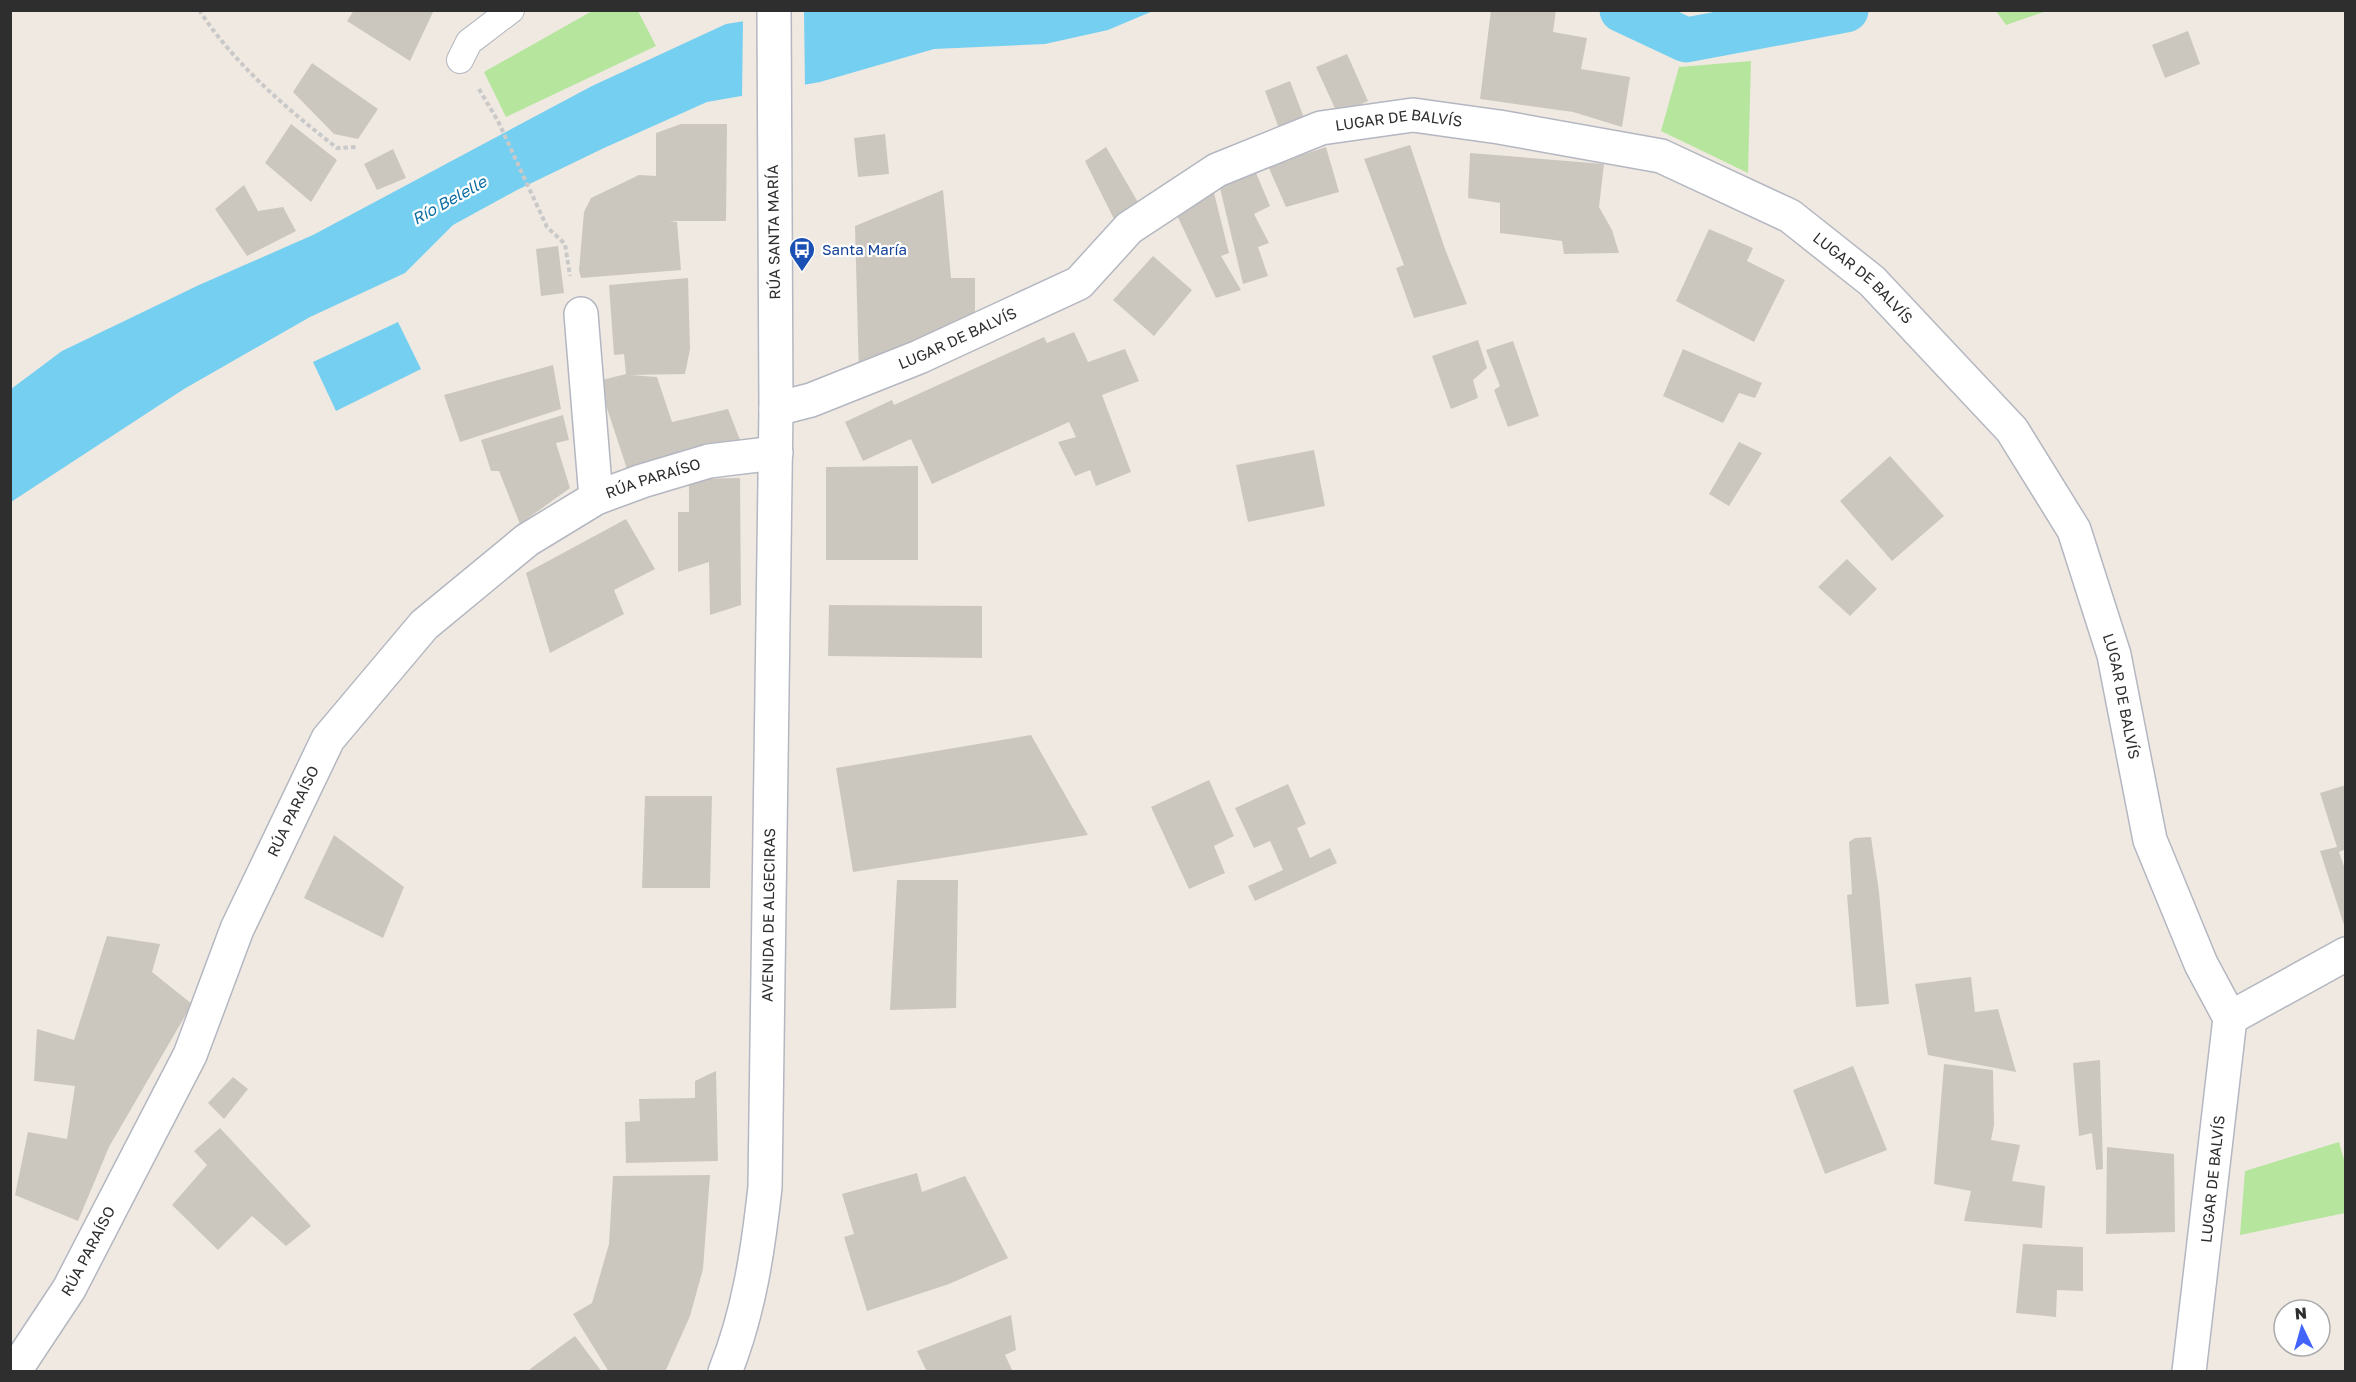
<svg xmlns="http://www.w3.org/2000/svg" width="2356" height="1382" viewBox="0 0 2356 1382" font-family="'Golos Text',sans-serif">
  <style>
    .green { fill: #b6e59e }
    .water { fill: #75cff0 }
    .pier { fill: #efe9e1 }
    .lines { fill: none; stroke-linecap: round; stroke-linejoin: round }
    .canal { stroke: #75cff0; stroke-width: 45 }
    .building { fill: #cbc7bf }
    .service-casing { stroke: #b4b7c1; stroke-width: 28 }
    .minor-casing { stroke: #b4b7c1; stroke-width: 36 }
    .secondary-casing { stroke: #b4b7c1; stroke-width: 36 }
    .path { stroke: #c9c9c9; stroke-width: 4; stroke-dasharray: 4.5 3; stroke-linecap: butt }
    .service { stroke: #fff; stroke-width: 26 }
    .minor { stroke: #fff; stroke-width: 33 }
    .secondary { stroke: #fff; stroke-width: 33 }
    .labels { text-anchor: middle; stroke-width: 4.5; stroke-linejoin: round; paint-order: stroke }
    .street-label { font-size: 15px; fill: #2e2e2e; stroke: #fff }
    .transit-label { font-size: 15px; fill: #164399; stroke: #fff; text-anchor: start }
    .water-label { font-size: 16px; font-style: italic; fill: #0d6fa3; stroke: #fff }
  </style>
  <rect width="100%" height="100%" fill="#efe9e1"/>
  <!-- green -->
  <path class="green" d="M594 10 638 11 656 46 506 117 484 72Z
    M1996 11H2046L2006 25Z
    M1751 61 1748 173 1661 131 1679 67Z
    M2339 1142 2345 1163V1213L2240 1235 2245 1171Z"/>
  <!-- water -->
  <path class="water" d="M816 10 1153 11 1108 30 1045 44 934 49 820 82 707 102 604 148 517 190 453 225 405 273 310 317 184 389 11 502V389L62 351 199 285 313 235 592 86 726 24Z
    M398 322 421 369 336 411 313 362Z"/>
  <!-- pier -->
  <path class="pier" d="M804 11 805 88 742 99 743 19Z"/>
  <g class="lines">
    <!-- canal -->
    <path class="canal" d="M1622 10 1686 40 1846 10"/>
  </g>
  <!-- building -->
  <path class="building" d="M354 10H434L410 61 347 21Z
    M1491 10H1556L1553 32 1587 38 1581 69 1630 77 1622 127 1573 112 1480 99Z
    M2188 31 2200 64 2165 78 2152 45Z
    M1347 54 1368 101 1338 115 1316 67Z
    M312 63 378 109 358 139 334 134 293 92Z
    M1290 81 1306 123 1280 131 1265 91Z
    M291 124 337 160 311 202 265 163Z
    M681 124H727L726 221H669L677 222 681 270 581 278 579 270 584 212 591 198 639 175 656 176V133Z
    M885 134 889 174 858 177 854 138Z
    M1410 145 1445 249 1467 304 1414 318 1396 268 1404 265 1364 159Z
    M1106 147 1139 204 1115 221 1085 161Z
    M1326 147 1339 192 1286 207 1268 166Z
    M393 149 406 178 377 190 364 164Z
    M1470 153 1604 164 1599 207 1612 230 1619 253 1564 254 1562 241 1500 233V203L1468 198Z
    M1254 168 1270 206 1254 214 1269 243 1258 247 1268 276 1243 284 1219 184Z
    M244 185 258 211 283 207 296 231 247 256 215 209Z
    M1213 189 1229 253 1221 256 1241 290 1216 298 1174 209Z
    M943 190 951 278H975V314L859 376 855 226Z
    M1709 229 1753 248 1747 261 1785 280 1754 342 1676 301Z
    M558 246 564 293 541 296 536 249Z
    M1153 256 1192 290 1154 336 1113 300Z
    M688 278 690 349 685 374 630 375 657 377 672 422 728 409 740 440 629 475 598 381 626 374 624 354 614 355 609 285Z
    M1074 332 1088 362 1125 349 1139 381 1102 395 1131 472 1096 486 1090 470 1075 476 1058 442 1076 437 1069 422 932 484 911 439 863 461 845 422 892 400 894 405 1044 337 1047 343Z
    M1478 340 1487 368 1473 380 1478 398 1451 409 1432 356Z
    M1513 341 1539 416 1508 427 1494 390 1500 386 1486 350Z
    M1683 349 1762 383 1755 398 1739 393 1723 423 1663 396Z
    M553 365 561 409 460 442 444 395Z
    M563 415 569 440 556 443 570 488 520 524 499 471H491L481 440Z
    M1739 442 1762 453 1729 506 1709 494Z
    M1314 450 1325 506 1248 522 1236 465Z
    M1890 456 1944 516 1892 561 1840 501Z
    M918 466V560H826V467Z
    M740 478 741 605 710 615 709 562 678 572V512H689V479Z
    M626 519 655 569 614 590 624 614 550 653 526 573Z
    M1847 559 1877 589 1850 616 1818 587Z
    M829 605 982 606V658L828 656Z
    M1031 735 1088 835 853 872 836 768Z
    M1209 780 1234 836 1214 846 1225 873 1189 889 1151 807Z
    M1288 784 1306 824 1297 828 1310 858 1330 848 1337 863 1255 901 1248 886 1283 870 1270 841 1254 848 1235 808Z
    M2346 785V849L2339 852 2346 872 2345 928 2320 851 2337 847 2320 793Z
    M645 796H712L710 888H642Z
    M334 835 404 887 383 938 304 898Z
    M1871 837 1879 892 1889 1004 1856 1007 1847 895 1852 894 1849 842 1855 838Z
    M897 880H958L956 1008 890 1010Z
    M107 936 160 944 152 972 192 1004 109 1147 78 1221 15 1195 28 1132 67 1139 75 1086 34 1081 37 1029 74 1040Z
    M1971 977 1975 1012 1998 1009 2016 1072 1928 1055 1915 984Z
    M2100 1060 2103 1169 2096 1170 2092 1133 2079 1136 2073 1063Z
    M1944 1064 1993 1070 1994 1125 1991 1140 2020 1145 2012 1181 2045 1186 2042 1228 1964 1221 1971 1191 1934 1184Z
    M1853 1066 1887 1150 1825 1174 1793 1090Z
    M716 1071 718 1161 626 1163 625 1122 640 1121 639 1099 695 1098V1081Z
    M233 1077 248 1089 224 1119 208 1103Z
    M220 1128 311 1226 286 1246 252 1216 218 1250 172 1205 207 1165 194 1151Z
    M2107 1147 2174 1154 2175 1232 2106 1234Z
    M917 1173 922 1192 965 1176 1008 1258 949 1284 867 1311 844 1237 854 1234 842 1194Z
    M710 1175 703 1269 690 1316 665 1372H609L573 1314 592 1303 609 1244 613 1176Z
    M2023 1244 2083 1247V1291L2057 1290 2056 1317 2016 1313Z
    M1011 1315 1016 1350 1005 1355 1013 1372H927L917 1351Z
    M575 1336 602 1372H532L530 1369Z"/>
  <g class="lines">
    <defs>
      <path id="service" d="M460 60 469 42 511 10"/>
      <g id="minor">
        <path d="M581 314 596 498"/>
        <path id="s1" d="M776 409 811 400 919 357 1079 283 1129 228 1217 170 1321 128 1413 115 1499 127 1661 156 1790 216 1872 281 2012 430 2074 530 2114 655 2150 840 2201 964 2230 1018 2189 1372"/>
        <path d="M2230 1018 2346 954"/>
        <path id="s2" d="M14 1372 69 1289 190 1055 237 929 328 739 424 625 527 540 596 498 642 481 709 461 776 453"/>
      </g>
      <g id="secondary">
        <path id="s3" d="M725 1372C749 1312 758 1251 765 1187L776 409 774 10"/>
      </g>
    </defs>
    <!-- service casing -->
    <use href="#service" class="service-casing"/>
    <!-- minor casing -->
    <use href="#minor" class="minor-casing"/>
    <!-- secondary casing -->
    <use href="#secondary" class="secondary-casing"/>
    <!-- path -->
    <path class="path" d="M199 10C235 65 286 108 337 148L356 147
      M479 89 498 121 547 227 565 244 570 276"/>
    <!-- service -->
    <use href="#service" class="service"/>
    <!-- minor -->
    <use href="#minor" class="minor"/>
    <!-- secondary -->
    <use href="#secondary" class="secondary"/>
  </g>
  <!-- icons -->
  <defs>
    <symbol id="bus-pin" viewBox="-11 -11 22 30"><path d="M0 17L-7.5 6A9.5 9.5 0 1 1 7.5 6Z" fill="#1a4fb4" stroke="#fff"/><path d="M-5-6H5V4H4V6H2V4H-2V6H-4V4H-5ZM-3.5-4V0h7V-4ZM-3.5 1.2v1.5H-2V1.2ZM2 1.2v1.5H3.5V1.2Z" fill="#fff"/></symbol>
  </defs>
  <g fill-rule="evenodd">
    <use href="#bus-pin" x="787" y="235" width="30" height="40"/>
  </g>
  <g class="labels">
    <!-- street labels -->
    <g class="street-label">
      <text dy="5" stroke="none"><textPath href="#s1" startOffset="699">LUGAR DE BALVÍS</textPath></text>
      <text transform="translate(774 232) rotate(-91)" y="5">RÚA SANTA MARÍA</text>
      <text dy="5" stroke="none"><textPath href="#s1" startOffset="1203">LUGAR DE BALVÍS</textPath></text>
      <text dy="5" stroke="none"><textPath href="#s1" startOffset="195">LUGAR DE BALVÍS</textPath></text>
      <text dy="5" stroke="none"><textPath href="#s2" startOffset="1132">RÚA PARAÍSO</textPath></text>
      <text dy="5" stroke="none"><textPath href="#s1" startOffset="1707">LUGAR DE BALVÍS</textPath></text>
      <text dy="5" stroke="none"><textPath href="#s2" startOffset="628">RÚA PARAÍSO</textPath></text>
      <text dy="5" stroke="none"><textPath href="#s3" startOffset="462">AVENIDA DE ALGECIRAS</textPath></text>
      <text transform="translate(2213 1179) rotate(-84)" y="5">LUGAR DE BALVÍS</text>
      <text dy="5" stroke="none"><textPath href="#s2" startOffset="142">RÚA PARAÍSO</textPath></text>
    </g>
    <!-- transit labels -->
    <g class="transit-label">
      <text x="822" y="255">Santa María</text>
    </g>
    <!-- water labels -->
    <g class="water-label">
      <text transform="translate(449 200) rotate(-29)" y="6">Río Belelle</text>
    </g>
  </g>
  <!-- border -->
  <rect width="2356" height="1382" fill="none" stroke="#2e2e2e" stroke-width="24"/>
  <!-- north arrow -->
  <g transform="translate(2302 1328) rotate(355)"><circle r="28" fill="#ffffff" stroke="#ababab" stroke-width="1.5"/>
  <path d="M0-4.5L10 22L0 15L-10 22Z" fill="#4264fb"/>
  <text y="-9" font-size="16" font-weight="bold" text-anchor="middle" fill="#2e2e2e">N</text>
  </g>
</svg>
